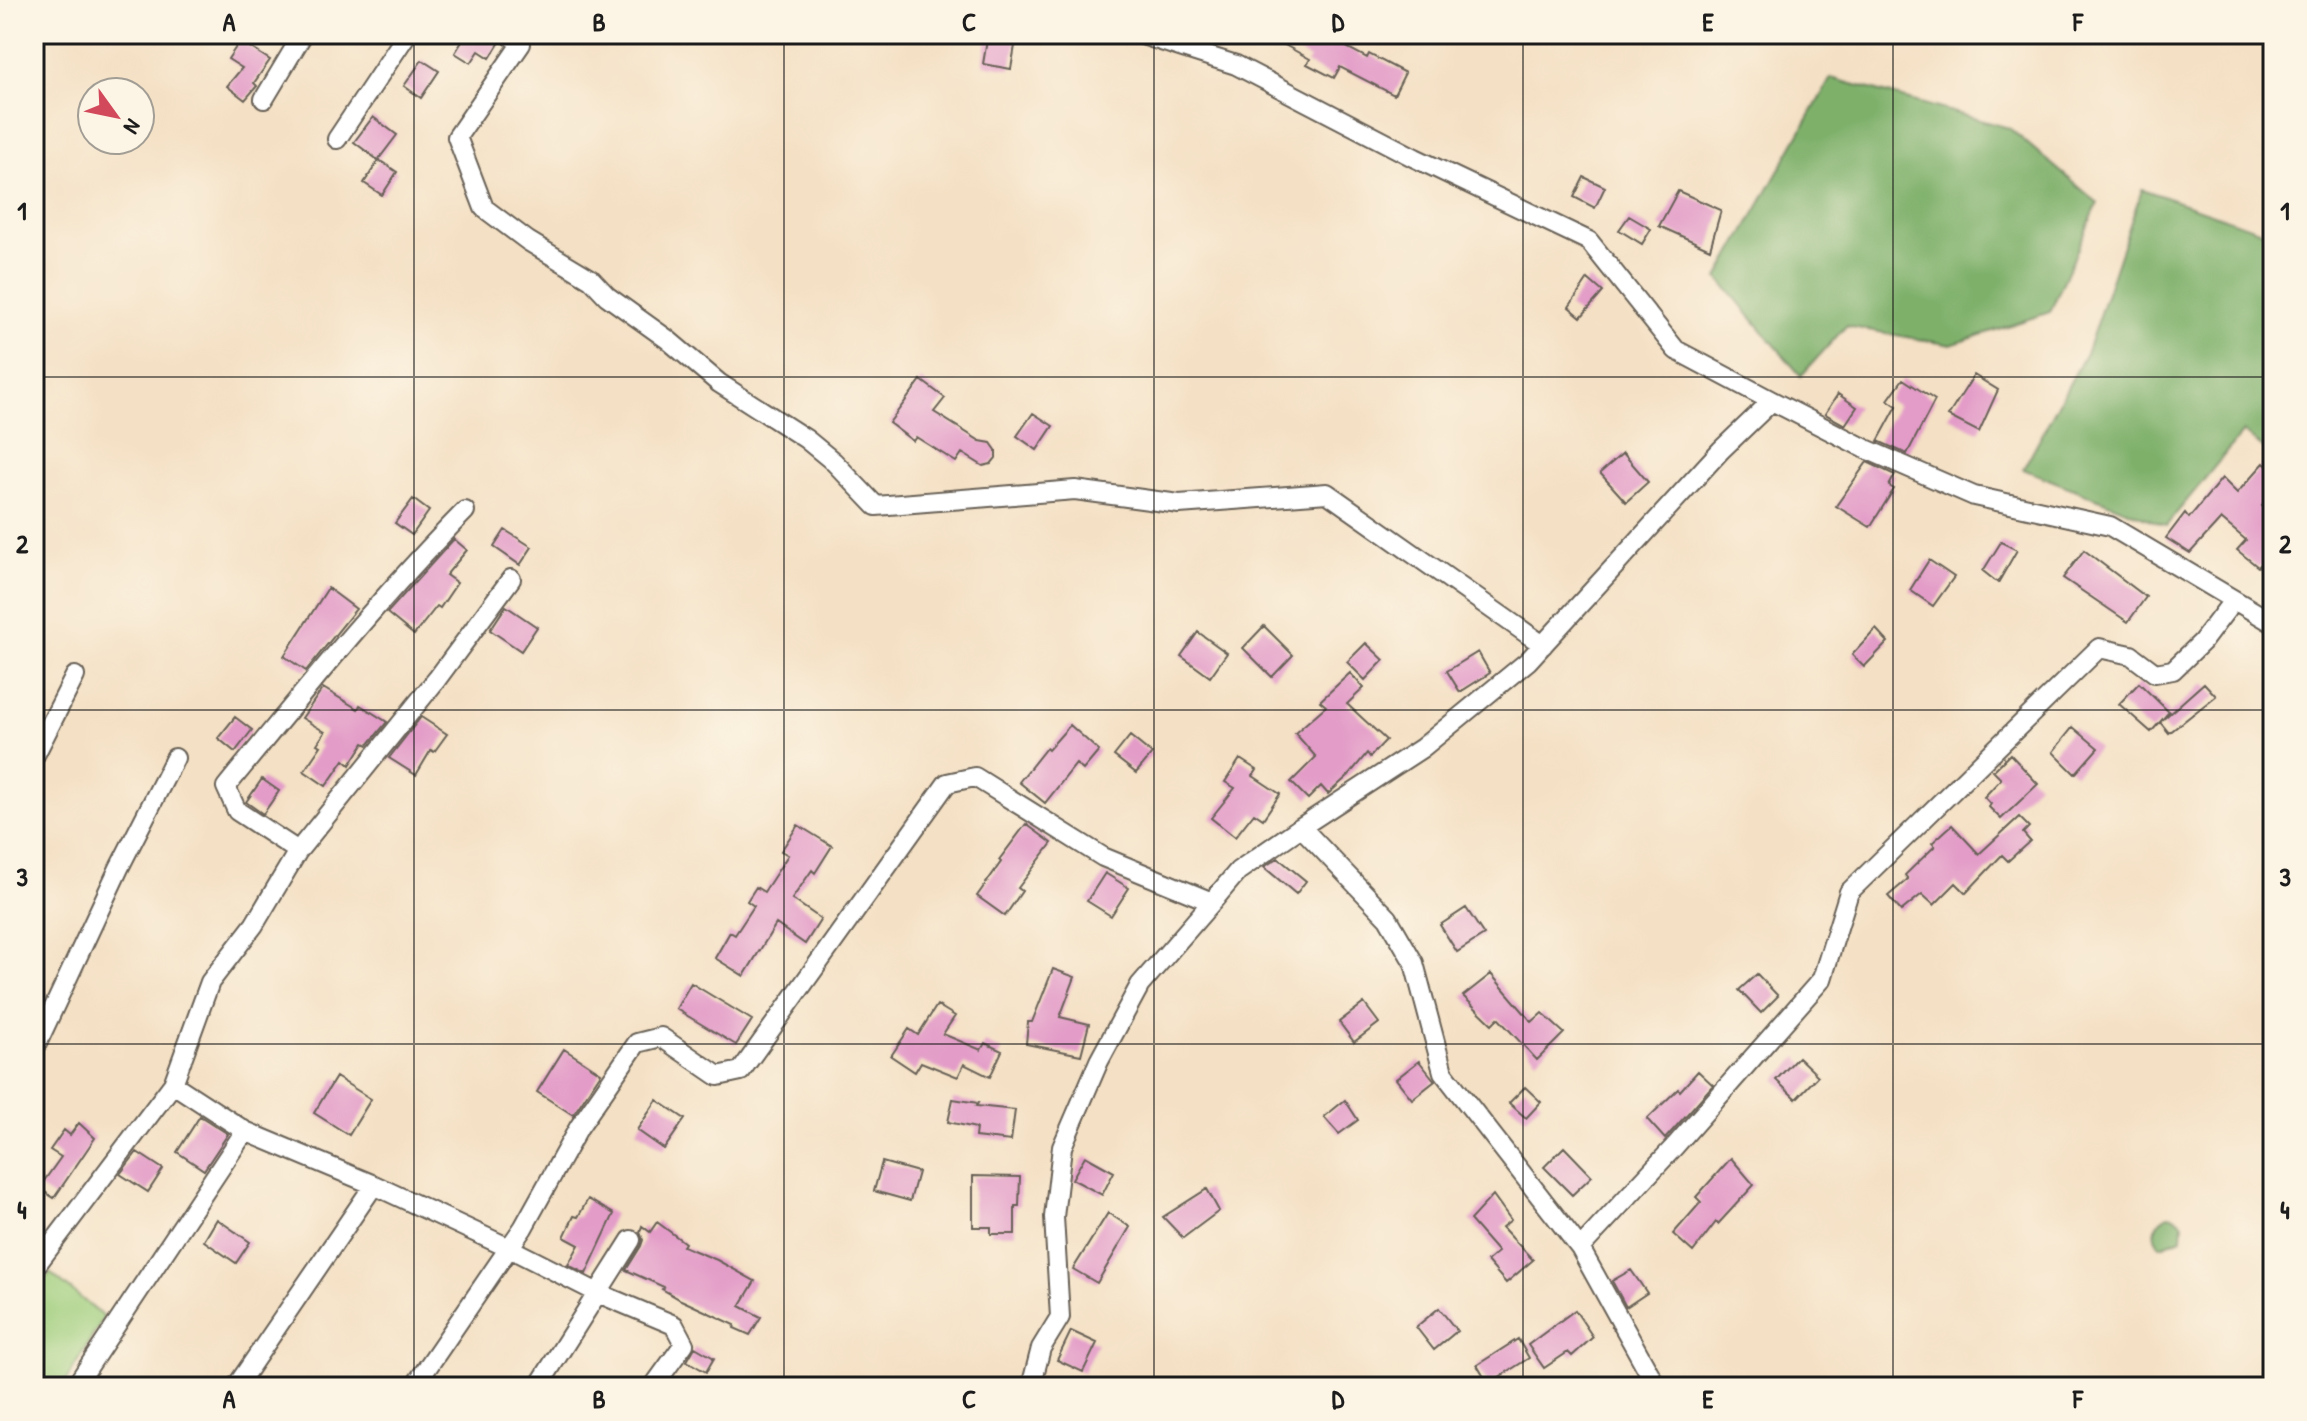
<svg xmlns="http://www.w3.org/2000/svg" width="2307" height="1421" viewBox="0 0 2307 1421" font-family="'Patrick Hand',sans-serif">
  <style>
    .green { fill: #9ecd7b; stroke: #5d744c; stroke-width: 2 }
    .forest { fill: #7eb06b; stroke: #4d6644; stroke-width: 2 }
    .building { fill: #e39cc8 }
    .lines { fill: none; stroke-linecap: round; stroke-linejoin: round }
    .street-casing { stroke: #686157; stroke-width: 22 }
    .street { stroke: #fff; stroke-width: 18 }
    .grid { fill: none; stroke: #1c1c1c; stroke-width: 2; stroke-opacity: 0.55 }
    .neatline { fill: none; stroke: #1c1c1c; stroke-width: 3 }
    .grid-label { font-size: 26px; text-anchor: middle; font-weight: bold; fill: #1c1c1c }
  </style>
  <rect width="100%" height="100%" fill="#fcf5e5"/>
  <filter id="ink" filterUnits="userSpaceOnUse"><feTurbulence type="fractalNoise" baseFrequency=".0125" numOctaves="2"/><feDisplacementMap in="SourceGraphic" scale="16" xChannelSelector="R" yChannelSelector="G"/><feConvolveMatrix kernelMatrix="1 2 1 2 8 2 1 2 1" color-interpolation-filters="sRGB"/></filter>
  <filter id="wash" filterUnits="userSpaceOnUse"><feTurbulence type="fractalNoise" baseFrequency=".006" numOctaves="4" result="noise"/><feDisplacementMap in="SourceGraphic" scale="32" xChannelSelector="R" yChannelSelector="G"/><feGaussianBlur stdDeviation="1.8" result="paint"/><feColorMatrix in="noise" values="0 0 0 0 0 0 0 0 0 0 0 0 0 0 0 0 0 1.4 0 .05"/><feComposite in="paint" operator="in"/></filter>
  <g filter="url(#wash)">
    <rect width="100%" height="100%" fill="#f4e0c4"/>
    <!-- green -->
    <path class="green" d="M50 1273 104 1317 62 1387H34V1293Z"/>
    <!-- forest -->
    <path class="forest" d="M1831 78 2009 128 2098 203 2050 312 1951 345 1846 326 1801 376 1718 278Z
      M2142 189 2273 235V456L2243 432 2166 526 2023 469 2087 351Z
      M2168 1215 2175 1216 2183 1223 2182 1238 2161 1246C2149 1234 2155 1222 2168 1215Z"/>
    <g id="blocks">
      <!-- building -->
      <path class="building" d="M454 34H497L500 42 490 58 479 51 471 63 455 53 463 40Z
        M988 34H1017L1011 69 983 64Z
        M1265 34H1322L1367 58 1369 54 1405 73 1394 95 1340 67 1334 78 1307 64 1310 59Z
        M240 41 270 60 254 83 257 86 245 100 227 86 242 68 228 59Z
        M422 60 439 71 421 98 404 86Z
        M373 117 397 135 378 160 354 142Z
        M379 160 397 172 382 195 364 183Z
        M1584 177 1605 187 1595 208 1574 197Z
        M1678 191 1721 210 1710 249 1659 226Z
        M1629 216 1651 229 1642 244 1619 230Z
        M1588 279 1603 292 1581 317 1569 307Z
        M1974 375 1998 390 1979 432 1948 416Z
        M1903 379 1935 400 1907 454 1878 441 1897 406 1888 400Z
        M921 380 945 398 934 412 980 441 991 443 996 450V458L991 464 983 466 962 453 956 462 916 437 913 441 889 423Z
        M1838 394 1857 407 1845 425 1825 414Z
        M1033 413 1053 426 1037 450 1017 436Z
        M1623 453 1648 482 1626 502 1600 473Z
        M1867 462 1895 475 1889 486 1894 489 1870 527 1836 506Z
        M2264 463 2273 471V492L2262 505 2273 513V580L2260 565 2258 567 2237 550 2246 540 2221 519 2190 553 2166 538 2185 513 2189 518 2222 478 2237 493Z
        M413 499 429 511 412 535 395 523Z
        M505 530 532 547 520 565 494 547Z
        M454 539 467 550 446 575 457 583 440 608 437 606 414 635 387 613Z
        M2001 542 2017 550 1998 583 1983 571Z
        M2084 550 2146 597 2128 622 2063 578Z
        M1929 560 1954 577 1933 606 1910 590Z
        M328 588 356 609 306 671 284 656Z
        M506 606 537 627 521 651 490 630Z
        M1264 626 1293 655 1272 677 1243 648Z
        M1876 629 1888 642 1864 667 1852 655Z
        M1198 632 1227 653 1210 677 1181 656Z
        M1366 643 1384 660 1365 680 1347 662Z
        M1478 652 1490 673 1460 692 1447 671Z
        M1350 673 1364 688 1347 704 1386 740 1370 757 1367 753 1349 775 1328 794 1321 786 1308 799 1291 782 1316 757 1295 733 1326 706 1320 701Z
        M2139 683 2169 712 2151 732 2119 704Z
        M2204 683 2216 696 2169 733 2160 722Z
        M323 688 358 709 360 705 387 722 368 745 364 743 350 765 344 760 326 786 304 771 321 746 317 744 325 732 302 718Z
        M235 717 252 730 235 752 218 738Z
        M421 717 447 734 434 752 431 750 416 775 389 758Z
        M1070 725 1099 751 1083 770 1076 764 1045 803 1019 782 1046 748 1048 750Z
        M2073 727 2098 748 2075 774 2053 752Z
        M1130 736 1152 754 1136 773 1114 756Z
        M2010 754 2038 784 2001 819 1989 807 1991 804 1984 797 2001 779 1993 771Z
        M1240 759 1257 770 1253 776 1280 794 1263 819 1254 813 1235 837 1211 818 1235 788 1225 782Z
        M262 779 279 791 263 814 246 802Z
        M2019 817 2029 827 2023 833 2030 841 2008 861 2002 855 1966 893 1956 883 1934 905 1922 894 1901 911 1888 896 1908 879 1905 875 1935 846 1932 843 1952 825 1979 854Z
        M1026 824 1052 843 1018 888 1022 891 1005 916 977 896 1001 862 999 860Z
        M798 825 832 846 815 873 812 870 792 899 821 919 805 944 776 924 744 976 715 958 730 932 735 935 754 906 747 901 756 887 764 892 788 855 781 851Z
        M1278 858 1306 881 1296 894 1264 867Z
        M1105 873 1129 888 1111 916 1087 901Z
        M1466 908 1484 935 1457 952 1440 925Z
        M1053 969 1075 977 1060 1017 1089 1024 1081 1055 1026 1044 1028 1022H1032Z
        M1491 974 1532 1022 1542 1013 1564 1033 1537 1060 1498 1018 1492 1024 1463 996Z
        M1757 974 1778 996 1761 1013 1739 990Z
        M691 983 752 1020 736 1045 676 1009Z
        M1364 1003 1379 1023 1354 1042 1339 1022Z
        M937 1005 955 1016 943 1034 981 1050 985 1043 1002 1051 990 1077 964 1064 958 1077 921 1062 915 1072 891 1056 909 1029 918 1035Z
        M564 1049 601 1073 573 1115 537 1092Z
        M1798 1057 1818 1076 1796 1099 1776 1080Z
        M1419 1061 1435 1081 1412 1099 1396 1079Z
        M1698 1071 1713 1085 1665 1139 1647 1119 1678 1089 1680 1091Z
        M336 1077 371 1099 349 1135 314 1113Z
        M1525 1087 1541 1102 1526 1118 1509 1103Z
        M953 1099 978 1103 976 1106 1015 1110 1011 1141 975 1137 976 1128 948 1122Z
        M657 1100 685 1119 664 1149 637 1130Z
        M1345 1100 1358 1120 1339 1134 1324 1117Z
        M200 1116 228 1134 204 1170 177 1152Z
        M79 1123 95 1138 54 1198 39 1188 61 1157 50 1150 64 1130 70 1135Z
        M1564 1147 1592 1176 1572 1195 1544 1167Z
        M137 1152 163 1169 148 1192 120 1174Z
        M1085 1156 1114 1172 1102 1195 1072 1179Z
        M1731 1158 1754 1185 1718 1224 1716 1222 1693 1252 1673 1234 1701 1202 1696 1197Z
        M882 1162 918 1172 910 1201 874 1191Z
        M973 1176 1020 1177 1019 1206H1015V1234H991V1227H973Z
        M1207 1189 1219 1211 1183 1238 1163 1217Z
        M1493 1195 1511 1220 1502 1227 1533 1260 1506 1283 1487 1261 1498 1252 1470 1220Z
        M588 1199 614 1214 586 1274 568 1265 579 1245 564 1237 574 1216 578 1217Z
        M1108 1213 1130 1227 1097 1283 1073 1269Z
        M217 1219 250 1242 236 1263 204 1241Z
        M657 1222 685 1243 683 1246 717 1260 755 1281 740 1306 761 1317 750 1335 734 1328 735 1325 681 1300 662 1289 664 1287 626 1270 641 1246 643 1240 640 1232 642 1226 650 1232Z
        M1631 1270 1647 1293 1626 1307 1612 1281Z
        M1439 1308 1457 1331 1434 1350 1416 1327Z
        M1575 1310 1593 1337 1572 1356 1568 1352 1544 1368 1528 1345Z
        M1071 1331 1097 1343 1083 1372 1057 1360Z
        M1518 1339 1529 1358 1488 1384 1477 1365Z
        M695 1347 714 1358 706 1372 687 1361Z"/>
    </g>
  </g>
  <g filter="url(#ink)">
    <use href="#blocks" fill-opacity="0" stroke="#686157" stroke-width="2"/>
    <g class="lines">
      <defs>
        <path id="street" d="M509 34 521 44 457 137 484 208 528 241 591 279 607 296 667 339 719 383 806 439 834 462 876 506 1075 490 1179 504 1327 493 1543 645
          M1139 34 1236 65 1415 158 1589 241 1676 350 1772 401 1866 449 1974 496 2110 526 2273 623
          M264 99 303 34
          M337 139 407 34
          M34 757 75 676
          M1301 827 1422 748 1528 661 1721 450 1772 401
          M298 851 237 811 226 787C303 693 380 597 465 511
          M34 1050 119 868 175 758
          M173 1084 210 982 254 925 298 851 437 679 511 579
          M1580 1248 1675 1146 1822 979 1849 892 2099 648 2131 655 2155 673 2173 670 2202 642 2233 601
          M34 1268 173 1084 245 1131 374 1185 509 1248 414 1387
          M75 1387 245 1131
          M236 1387 374 1185
          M538 1387 631 1240
          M653 1387 684 1344 674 1325 598 1293 509 1248 523 1228 579 1127 637 1043 661 1037 718 1076 741 1071 947 783 975 777 1103 857 1212 902
          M1031 1387 1041 1348 1060 1317 1054 1217 1062 1147 1099 1061 1140 985 1212 902 1238 871 1301 827 1388 918 1414 963 1443 1072 1580 1248 1657 1387"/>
      </defs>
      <!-- street casing -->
      <use href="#street" class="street-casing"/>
      <!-- street -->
      <use href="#street" class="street"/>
    </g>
  </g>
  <!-- grid -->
  <path class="grid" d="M414 34V1387M784 34V1387M1154 34V1387M1523 34V1387M1893 34V1387M34 377H2273M34 710H2273M34 1044H2273"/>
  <!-- margin -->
  <rect width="2307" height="1421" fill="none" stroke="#fcf5e5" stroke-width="88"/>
  <!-- north arrow -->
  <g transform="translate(116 116) rotate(123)"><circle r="38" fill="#fcf5e5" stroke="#a29e95" stroke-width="2"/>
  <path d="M0-6L14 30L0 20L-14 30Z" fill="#d1495b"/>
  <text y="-12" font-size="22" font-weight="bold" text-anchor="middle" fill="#1c1c1c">N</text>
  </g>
  <rect x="44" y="44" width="2219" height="1333" class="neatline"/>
  <g class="grid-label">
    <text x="229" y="31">A</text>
    <text x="599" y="31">B</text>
    <text x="969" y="31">C</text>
    <text x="1338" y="31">D</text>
    <text x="1708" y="31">E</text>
    <text x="2078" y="31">F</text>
    <text x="22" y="220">1</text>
    <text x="2285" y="220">1</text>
    <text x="22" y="553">2</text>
    <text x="2285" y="553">2</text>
    <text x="22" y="886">3</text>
    <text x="2285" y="886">3</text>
    <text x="22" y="1219">4</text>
    <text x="2285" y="1219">4</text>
    <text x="229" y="1408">A</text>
    <text x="599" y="1408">B</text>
    <text x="969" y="1408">C</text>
    <text x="1338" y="1408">D</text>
    <text x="1708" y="1408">E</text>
    <text x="2078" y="1408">F</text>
  </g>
</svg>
